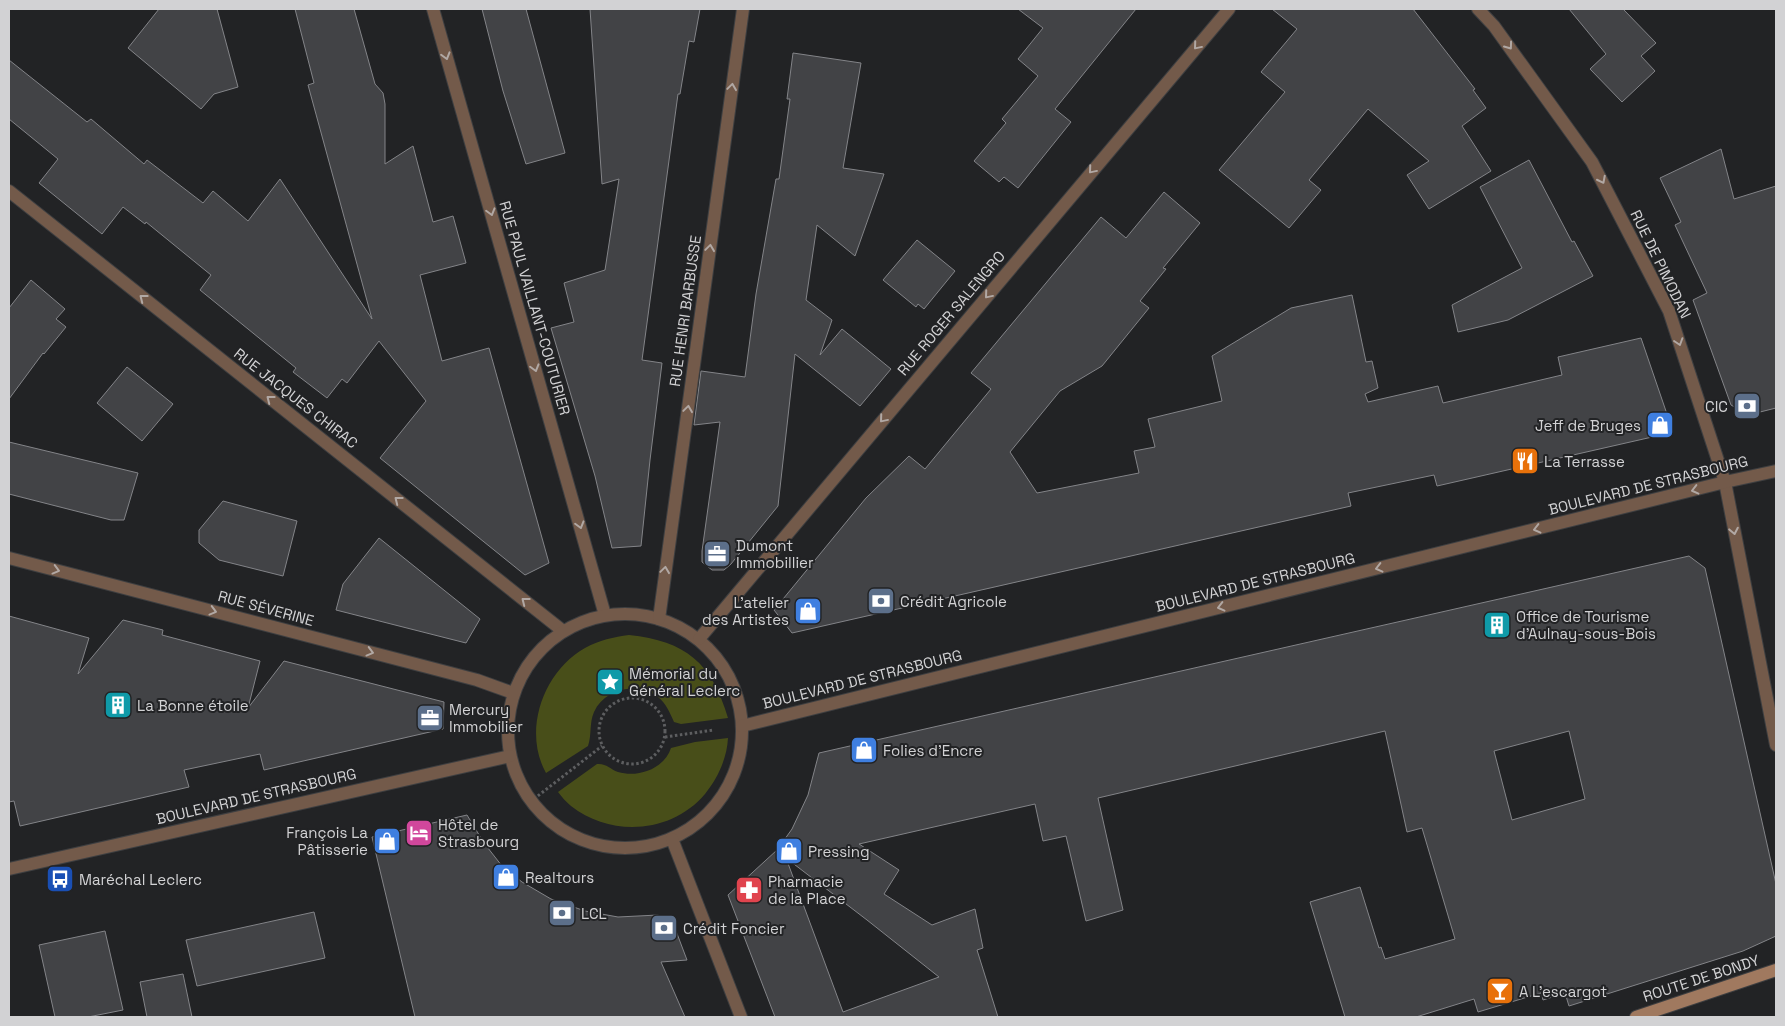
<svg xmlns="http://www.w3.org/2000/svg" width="1785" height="1026" font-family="'Space Grotesk',sans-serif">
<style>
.green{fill:#484e19}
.building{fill:#424346;stroke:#838488;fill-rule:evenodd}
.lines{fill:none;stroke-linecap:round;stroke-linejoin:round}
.street-casing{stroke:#3e3f41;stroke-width:14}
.secondary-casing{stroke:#3e3f41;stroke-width:14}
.path{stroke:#5d5e60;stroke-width:3;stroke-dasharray:2.5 2.5;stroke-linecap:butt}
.street{stroke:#735a4a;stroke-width:12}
.secondary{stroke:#a0795f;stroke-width:12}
.oneway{stroke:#b1a8a4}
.labels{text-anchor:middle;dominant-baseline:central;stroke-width:4;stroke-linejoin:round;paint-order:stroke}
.street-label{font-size:15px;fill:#d2d2d4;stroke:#222325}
.poi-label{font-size:15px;fill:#d2d2d4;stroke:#222325;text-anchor:start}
</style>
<rect width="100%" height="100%" fill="#222325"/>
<g class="green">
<path d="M629 635C686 641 712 663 728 718L681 724 674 722C670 713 666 703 658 697 637 682 605 688 594 712 589 723 592 735 588 746L546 773C522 730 544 671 585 648 599 640 614 637 629 635Z"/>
<path d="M728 738C727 758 718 778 705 794 672 833 612 838 571 806 566 802 562 797 558 792L597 764C606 763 610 769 618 772 638 778 664 769 671 748L695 742Z"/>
</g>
<g class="building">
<path d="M159 9H217L238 87 214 94 201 109 128 48Z"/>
<path d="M295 9H354L375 84 383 93 385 104V164L413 146 433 222 453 216 466 263 420 275 442 361 489 348 549 563 525 575 380 458 426 401 379 341 347 383 342 379 327 398 293 372 296 368 200 290 211 275 146 222 145 224 123 207 102 234 39 183 58 159 9 119V60L87 122 91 119 144 164 147 160 203 203 213 191 248 221 280 179 372 319 308 85 314 83Z"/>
<path d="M482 9H526L565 153 526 164 503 91Z"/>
<path d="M590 9H700L694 42 689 41 680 94H678L642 360 662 363 650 460 641 546 612 548 595 476 551 328 574 322 564 283 605 270 619 179 602 184Z"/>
<path d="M1018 9H1136L1055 109 1071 122 1018 188 1004 177 999 182 974 161 1006 123 1002 119 1038 76 1018 59 1043 28Z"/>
<path d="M1272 9H1413L1475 89 1473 90 1486 108 1462 126 1491 171 1429 209 1407 175 1429 161 1368 109 1309 180 1321 190 1289 228 1219 170 1285 92 1261 72 1297 29Z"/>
<path d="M1569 9H1623L1656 43 1641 56 1655 71 1622 102 1590 69 1606 54Z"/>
<path d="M793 53 861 63 843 168 884 174 855 256 817 225 806 300 832 320 820 355 842 329 891 369 860 406 795 354 778 506 731 564 724 570H712L702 562V551L720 422 694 425 701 371 745 377 756 294 776 179H779L790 99H787Z"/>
<path d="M1721 149 1734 199 1776 186V408L1748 415 1731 405 1693 300 1707 293 1675 225 1681 222 1660 178Z"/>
<path d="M1529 160 1572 242 1574 241 1593 276 1508 320 1458 332 1452 305 1522 268 1480 187Z"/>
<path d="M1164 192 1200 223 1163 268 1166 269 1140 301 1149 308 1102 366 1060 391 1010 452 1037 493 1139 473 1134 451 1155 447 1148 419 1222 401 1212 356 1291 308 1352 295 1366 362 1372 361 1378 388 1365 394 1368 402 1438 386 1443 403 1562 375 1558 357 1641 338 1669 420 1661 435 1437 486 1434 475 1348 493 1351 506 792 633 774 610 866 498 909 456 925 469 991 389 971 373 1101 217 1126 238Z"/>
<path d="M917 240 955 271 924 309 918 304 916 307 883 280Z"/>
<path d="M31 280 65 309 56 319 66 327 44 354 43 353 9 399V308Z"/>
<path d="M127 367 173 404 142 441 97 403Z"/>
<path d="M9 442 138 473 124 520H111L9 494Z"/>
<path d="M223 501 297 521 283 576 219 560 199 543V530Z"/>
<path d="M379 538 480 619 466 643 336 610 343 584Z"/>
<path d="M1689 556 1705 568 1776 884V936L1743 951 1569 1006 1565 993 1543 1000 1541 993 1478 1012 1474 999 1416 1017H1345L1310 902 1360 887 1379 948 1381 947 1385 959 1455 939 1422 828 1407 832 1385 731 1098 798 1123 910 1086 921 1066 836 1043 841 1035 804 859 844 899 870 884 894 932 925 975 909 983 948 977 950 998 1017H775L728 895 777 850 792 829 808 795 819 753ZM1569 731 1585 799 1512 820 1494 751ZM786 858 867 920 939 977 843 1012Z"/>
<path d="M9 616 89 638 78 674 123 620 163 630 162 635 260 661 248 708 284 661 444 702 443 729 264 770 260 754 184 770 189 787 20 826 14 801 9 802Z"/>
<path d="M467 815 484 843 502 866 522 882 551 899 585 911 618 917 658 915 673 923 687 960 661 962 685 1017H415L372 837Z"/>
<path d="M314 912 325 958 197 986 186 940Z"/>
<path d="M105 931 123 1010 88 1017H55L39 945Z"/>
<path d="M183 974 192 1017H147L140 982Z"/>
</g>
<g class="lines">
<g class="street-casing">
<g id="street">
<path d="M433 9 605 615"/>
<path d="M1478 9 1494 26 1592 162 1669 311 1725 482 1776 745"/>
<path d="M9 191 563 631"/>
<path d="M9 558 477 680 513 693"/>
<circle cx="625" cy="731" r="117"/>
<path d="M659 619 743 9"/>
<path d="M699 639 1229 9"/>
<path d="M742 726 1725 482 1776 471"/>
<path d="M672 839 741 1017"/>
<path d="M9 869 510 756"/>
</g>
</g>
<g class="secondary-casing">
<path id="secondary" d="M1636 1017 1776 970"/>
</g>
<g class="path">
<circle cx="632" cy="731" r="33"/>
<path d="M665 737 714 730"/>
<path d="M530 802 602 746"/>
</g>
<use href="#street" class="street"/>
<use href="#secondary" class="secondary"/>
</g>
<defs><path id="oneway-chevron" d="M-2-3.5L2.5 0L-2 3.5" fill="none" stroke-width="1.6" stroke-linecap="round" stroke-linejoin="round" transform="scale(1.25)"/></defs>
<g class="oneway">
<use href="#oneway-chevron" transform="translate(1197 46) rotate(130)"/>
<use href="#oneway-chevron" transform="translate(1509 46) rotate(54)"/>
<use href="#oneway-chevron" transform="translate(446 56) rotate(74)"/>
<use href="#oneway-chevron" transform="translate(732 87) rotate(-82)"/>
<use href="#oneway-chevron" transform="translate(1092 170) rotate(130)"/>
<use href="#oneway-chevron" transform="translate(1602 180) rotate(63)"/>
<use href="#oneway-chevron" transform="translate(491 212) rotate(74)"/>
<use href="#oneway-chevron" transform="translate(710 248) rotate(-82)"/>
<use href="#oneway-chevron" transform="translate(988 295) rotate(130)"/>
<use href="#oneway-chevron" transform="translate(143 298) rotate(-142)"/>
<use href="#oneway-chevron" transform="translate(1679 342) rotate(72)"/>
<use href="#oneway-chevron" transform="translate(535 368) rotate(74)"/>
<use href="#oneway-chevron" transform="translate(270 399) rotate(-142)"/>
<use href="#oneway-chevron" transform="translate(688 409) rotate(-82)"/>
<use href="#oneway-chevron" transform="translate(883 419) rotate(130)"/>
<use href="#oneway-chevron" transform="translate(1695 490) rotate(166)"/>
<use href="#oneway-chevron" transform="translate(398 500) rotate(-142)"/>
<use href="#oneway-chevron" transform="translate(580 525) rotate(74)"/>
<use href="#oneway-chevron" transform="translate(1537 529) rotate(166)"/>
<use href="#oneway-chevron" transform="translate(1734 531) rotate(79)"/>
<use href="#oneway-chevron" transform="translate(1379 568) rotate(166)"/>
<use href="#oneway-chevron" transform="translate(56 570) rotate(15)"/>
<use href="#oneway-chevron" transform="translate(665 570) rotate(-82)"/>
<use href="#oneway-chevron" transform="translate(525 601) rotate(-142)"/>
<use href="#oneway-chevron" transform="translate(1221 607) rotate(166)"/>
<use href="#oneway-chevron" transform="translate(213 611) rotate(15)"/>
<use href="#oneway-chevron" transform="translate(370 652) rotate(15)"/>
</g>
<defs>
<g id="bank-square" transform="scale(1.4375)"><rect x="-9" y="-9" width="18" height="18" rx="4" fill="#5c6f8a" stroke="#222325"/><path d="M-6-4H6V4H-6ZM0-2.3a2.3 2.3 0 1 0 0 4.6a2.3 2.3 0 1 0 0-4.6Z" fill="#fff"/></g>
<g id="shop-square" transform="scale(1.4375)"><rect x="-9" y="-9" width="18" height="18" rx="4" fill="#3f7fe0" stroke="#222325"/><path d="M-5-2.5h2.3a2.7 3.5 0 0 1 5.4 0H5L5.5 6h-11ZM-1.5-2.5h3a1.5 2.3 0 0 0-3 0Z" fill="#fff"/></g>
<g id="restaurant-square" transform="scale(1.4375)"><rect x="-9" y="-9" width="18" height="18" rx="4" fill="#e8710a" stroke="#222325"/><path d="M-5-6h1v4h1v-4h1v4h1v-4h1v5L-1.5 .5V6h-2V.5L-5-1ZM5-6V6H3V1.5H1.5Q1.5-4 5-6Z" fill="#fff"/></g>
<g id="office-square" transform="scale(1.4375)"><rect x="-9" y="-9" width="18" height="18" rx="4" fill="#5c6f8a" stroke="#222325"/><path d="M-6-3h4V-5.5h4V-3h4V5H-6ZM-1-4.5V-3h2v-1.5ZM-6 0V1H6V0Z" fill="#fff"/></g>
<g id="building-square" transform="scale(1.4375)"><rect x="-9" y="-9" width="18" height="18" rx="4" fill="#0f9aa8" stroke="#222325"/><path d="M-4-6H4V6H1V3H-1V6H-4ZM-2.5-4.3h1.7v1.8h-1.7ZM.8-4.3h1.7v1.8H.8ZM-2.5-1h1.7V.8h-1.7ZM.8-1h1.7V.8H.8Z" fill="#fff"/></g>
<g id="sight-square" transform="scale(1.4375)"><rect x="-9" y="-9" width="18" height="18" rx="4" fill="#0f9aa8" stroke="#222325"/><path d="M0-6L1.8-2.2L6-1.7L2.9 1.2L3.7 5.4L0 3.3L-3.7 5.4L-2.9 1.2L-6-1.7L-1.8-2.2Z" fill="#fff"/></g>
<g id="hotel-square" transform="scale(1.4375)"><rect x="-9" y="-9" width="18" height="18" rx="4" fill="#d1479c" stroke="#222325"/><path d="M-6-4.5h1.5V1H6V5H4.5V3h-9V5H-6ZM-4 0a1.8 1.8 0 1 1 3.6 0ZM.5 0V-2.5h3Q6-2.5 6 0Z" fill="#fff"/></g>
<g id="bus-square" transform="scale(1.4375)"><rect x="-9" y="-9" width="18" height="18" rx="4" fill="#1a4fb4" stroke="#222325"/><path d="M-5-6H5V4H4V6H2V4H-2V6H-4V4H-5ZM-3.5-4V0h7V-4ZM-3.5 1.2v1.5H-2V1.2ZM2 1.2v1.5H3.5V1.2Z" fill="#fff"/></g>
<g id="pharmacy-square" transform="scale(1.4375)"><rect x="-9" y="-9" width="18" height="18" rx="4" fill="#e0444e" stroke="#222325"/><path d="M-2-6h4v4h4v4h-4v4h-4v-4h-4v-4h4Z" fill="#fff"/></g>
<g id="bar-square" transform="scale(1.4375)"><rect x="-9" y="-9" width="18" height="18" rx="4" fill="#e8710a" stroke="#222325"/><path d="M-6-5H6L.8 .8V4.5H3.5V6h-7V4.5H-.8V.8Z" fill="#fff"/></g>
</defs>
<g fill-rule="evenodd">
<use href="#bank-square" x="1747" y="406"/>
<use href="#shop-square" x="1660" y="425"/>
<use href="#restaurant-square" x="1525" y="461"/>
<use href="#office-square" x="717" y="554"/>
<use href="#bank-square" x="881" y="601"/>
<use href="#shop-square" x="808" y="611"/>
<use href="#building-square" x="1497" y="625"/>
<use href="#sight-square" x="610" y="682"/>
<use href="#building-square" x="118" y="705"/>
<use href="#office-square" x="430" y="718"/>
<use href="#shop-square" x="864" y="750"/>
<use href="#hotel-square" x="419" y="833"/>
<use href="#shop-square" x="387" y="841"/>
<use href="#shop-square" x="789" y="851"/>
<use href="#shop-square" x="506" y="877"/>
<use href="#bus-square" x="60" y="879"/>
<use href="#pharmacy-square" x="749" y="890"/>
<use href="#bank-square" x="562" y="913"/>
<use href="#bank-square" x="664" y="928"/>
<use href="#bar-square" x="1500" y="991"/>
</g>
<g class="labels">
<g class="street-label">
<text transform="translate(1661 264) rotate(64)">RUE DE PIMODAN</text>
<text transform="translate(535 308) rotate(74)">RUE PAUL VAILLANT-COUTURIER</text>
<text transform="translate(685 311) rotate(-82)">RUE HENRI BARBUSSE</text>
<text transform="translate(951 313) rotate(-50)">RUE ROGER SALENGRO</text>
<text transform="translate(296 398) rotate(38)">RUE JACQUES CHIRAC</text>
<text transform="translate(1648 485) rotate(-14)">BOULEVARD DE STRASBOURG</text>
<text transform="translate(1255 582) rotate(-14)">BOULEVARD DE STRASBOURG</text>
<text transform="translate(266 608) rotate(15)">RUE SÉVERINE</text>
<text transform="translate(862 679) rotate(-14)">BOULEVARD DE STRASBOURG</text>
<text transform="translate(256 796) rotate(-13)">BOULEVARD DE STRASBOURG</text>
<text transform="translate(1701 978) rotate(-18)">ROUTE DE BONDY</text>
</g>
<g class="poi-label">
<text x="1728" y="406" text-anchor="end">CIC</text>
<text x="1641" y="425" text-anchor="end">Jeff de Bruges</text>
<text x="1544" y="461">La Terrasse</text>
<text x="736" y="545">Dumont<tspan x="736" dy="17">Immobillier</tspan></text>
<text x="900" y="601">Crédit Agricole</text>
<text x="789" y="602" text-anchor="end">L'atelier<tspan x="789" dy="17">des Artistes</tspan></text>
<text x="1516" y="616">Office de Tourisme<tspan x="1516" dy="17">d’Aulnay-sous-Bois</tspan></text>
<text x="629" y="673">Mémorial du<tspan x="629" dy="17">Général Leclerc</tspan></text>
<text x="137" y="705">La Bonne étoile</text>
<text x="449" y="709">Mercury<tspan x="449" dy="17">Immobilier</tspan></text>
<text x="883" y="750">Folies d'Encre</text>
<text x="438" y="824">Hôtel de<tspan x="438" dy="17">Strasbourg</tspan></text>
<text x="368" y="832" text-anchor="end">François La<tspan x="368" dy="17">Pâtisserie</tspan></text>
<text x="808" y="851">Pressing</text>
<text x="525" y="877">Realtours</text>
<text x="79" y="879">Maréchal Leclerc</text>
<text x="768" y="881">Pharmacie<tspan x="768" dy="17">de la Place</tspan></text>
<text x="581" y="913">LCL</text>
<text x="683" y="928">Crédit Foncier</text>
<text x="1519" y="991">A L'escargot</text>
</g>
</g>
<rect width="1785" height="1026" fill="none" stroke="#d2d2d4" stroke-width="20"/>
</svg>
